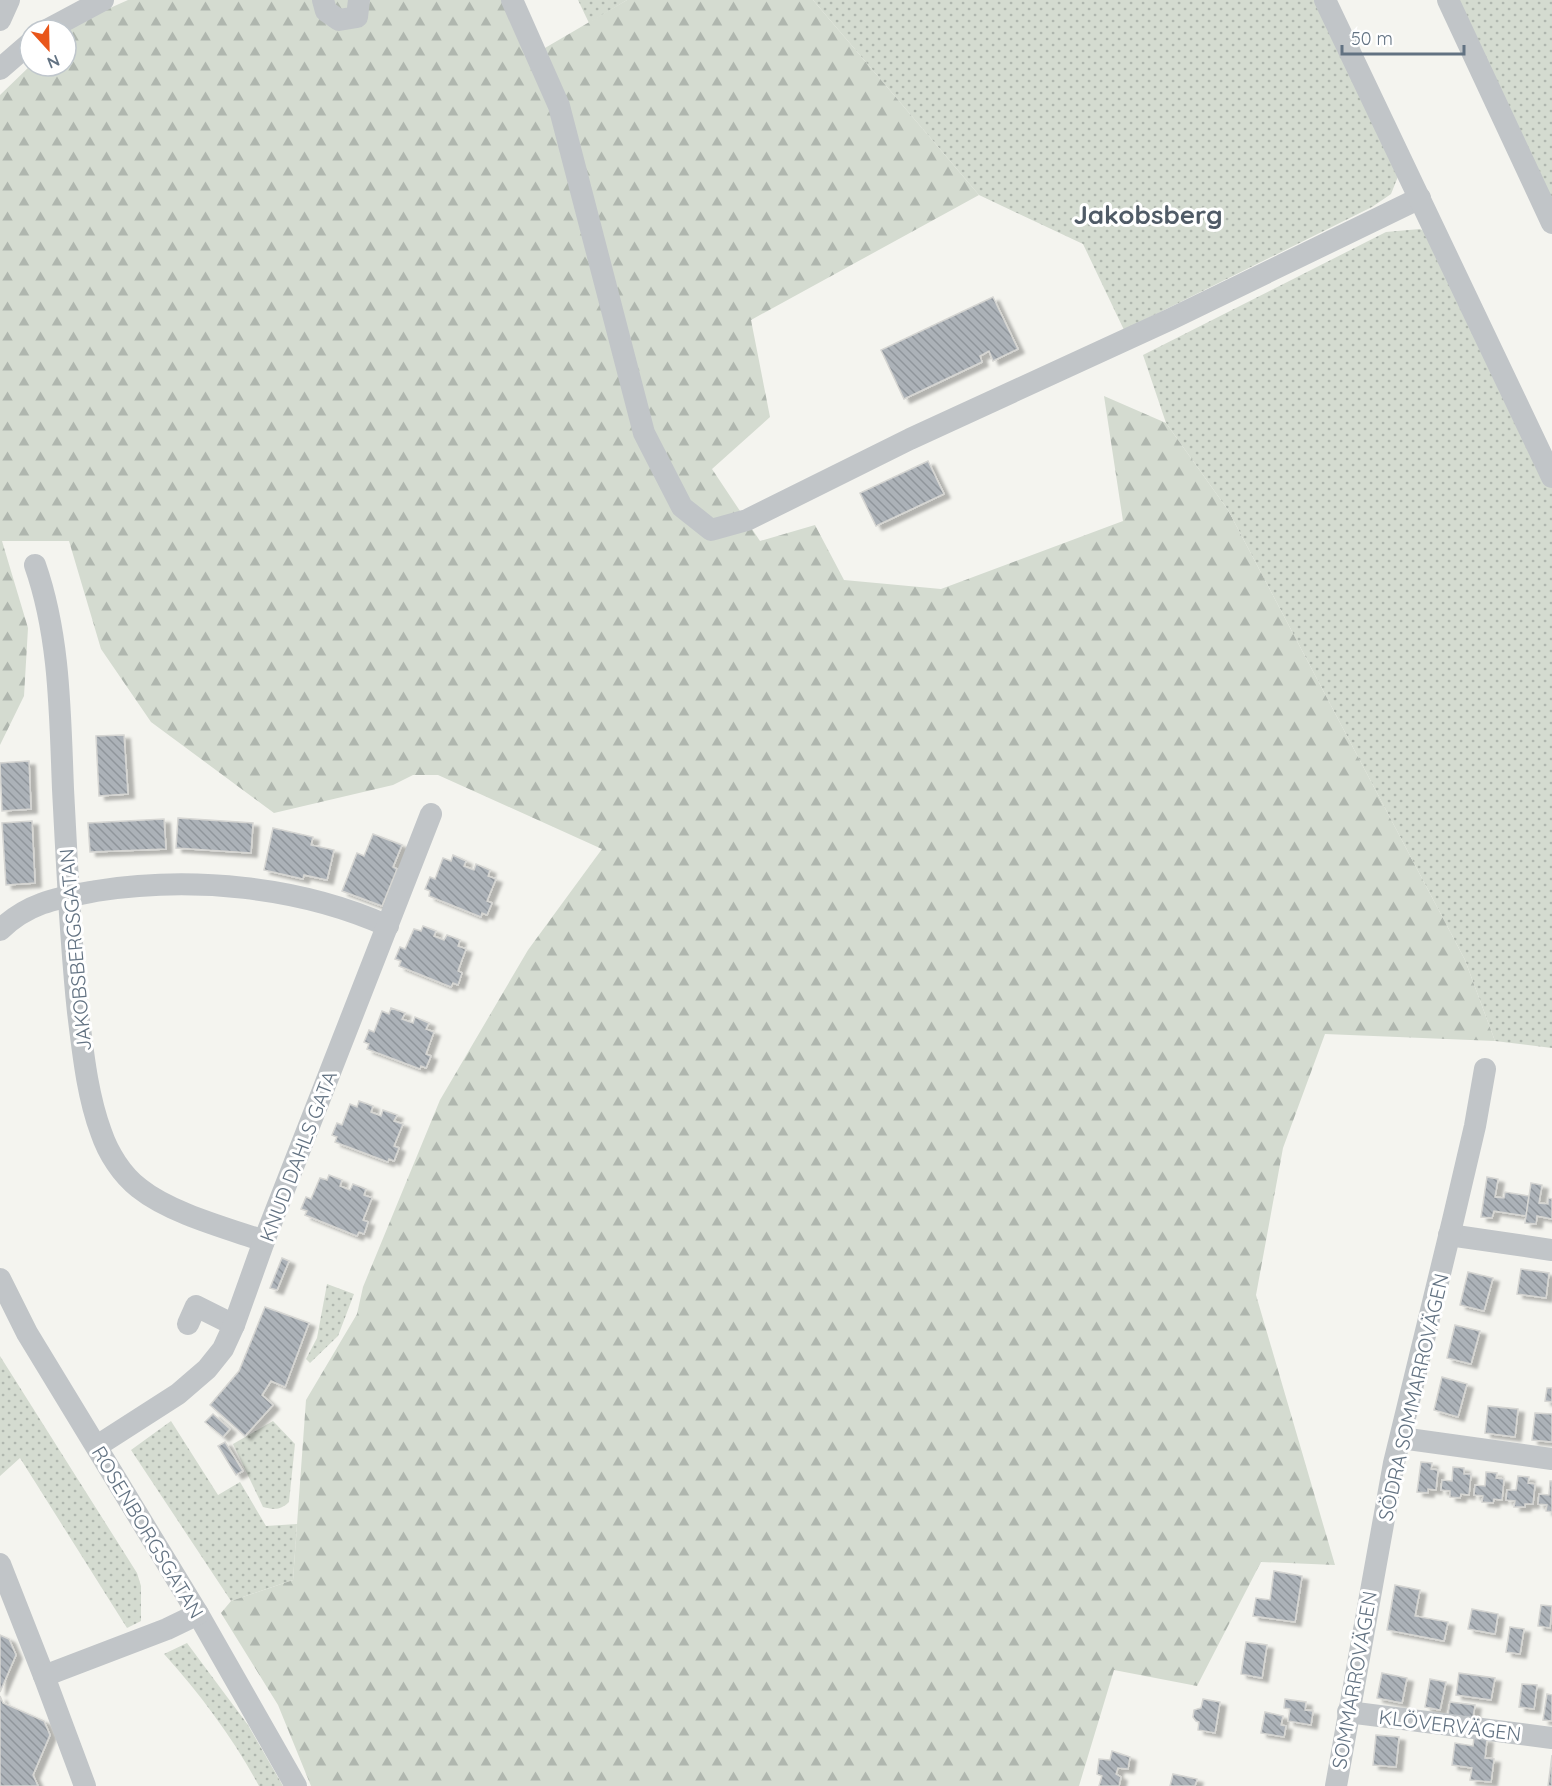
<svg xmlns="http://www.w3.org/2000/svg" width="1552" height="1786" font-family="Quicksand,sans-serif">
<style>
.green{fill:url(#green-dots)}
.forest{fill:url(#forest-firs)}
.building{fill:url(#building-back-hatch);stroke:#d5d5d2;stroke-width:1.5;filter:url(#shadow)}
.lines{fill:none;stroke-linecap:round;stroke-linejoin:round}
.minor{stroke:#c1c5c8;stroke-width:22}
.labels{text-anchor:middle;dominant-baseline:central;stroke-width:6;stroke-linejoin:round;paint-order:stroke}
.street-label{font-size:20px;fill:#627282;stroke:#fff}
.district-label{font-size:26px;font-weight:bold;fill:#505b67;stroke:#fff}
</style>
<defs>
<pattern id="green-dots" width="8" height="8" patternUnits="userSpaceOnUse" patternTransform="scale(1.5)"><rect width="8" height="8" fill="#d4dbd0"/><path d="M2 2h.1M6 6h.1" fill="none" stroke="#afb6ae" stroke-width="1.8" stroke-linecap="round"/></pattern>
<pattern id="forest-firs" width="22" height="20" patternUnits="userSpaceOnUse" patternTransform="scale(1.5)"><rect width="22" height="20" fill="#d4dbd0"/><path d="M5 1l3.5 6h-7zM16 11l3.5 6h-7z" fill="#afb6ae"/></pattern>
<pattern id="building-back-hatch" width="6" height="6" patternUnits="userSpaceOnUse" patternTransform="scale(1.5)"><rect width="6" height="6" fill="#acb2b8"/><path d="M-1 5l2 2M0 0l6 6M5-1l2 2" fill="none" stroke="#8f959b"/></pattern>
<filter id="shadow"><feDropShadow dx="6" dy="4" stdDeviation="1.5" flood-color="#0004"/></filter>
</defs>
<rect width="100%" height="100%" fill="#f4f4ef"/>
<g class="green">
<path d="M578 0H627L589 23Z"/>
<path d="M813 0H1325L1403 164 1391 194 1372 207 1124 330 1083 244 979 195Z"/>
<path d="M1448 0H1552V223Z"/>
<path d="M1420 229 1438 238 1552 477V1048L1495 1041 1465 960 1228 510 1166 423 1143 355 1386 232Z"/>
<path d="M327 1284 354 1294 338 1336 310 1363 306 1359 317 1338Z"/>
<path d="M0 1356 137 1573 141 1586V1621L127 1628 20 1458 0 1476Z"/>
<path d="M171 1421 218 1495 240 1482 266 1526 297 1524 293 1580 231 1601 131 1450Z"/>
<path d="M273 1421 295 1444 289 1502C281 1510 274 1510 263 1507L233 1444Z"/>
<path d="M187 1643 248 1725 283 1786H259C233 1738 201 1695 164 1654Z"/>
</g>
<path class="forest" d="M128 0H506L533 55 627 0H813L979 195 751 320 770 417 712 469 760 541 815 525 844 580 941 589 1123 521 1104 396 1166 423 1228 510 1465 960 1495 1041 1325 1034 1283 1148 1256 1295 1335 1565 1261 1562 1197 1686 1114 1670 1079 1786H311L278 1705 221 1613 231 1601 293 1580 306 1400 357 1314 363 1287 440 1100 528 950 602 849 438 775H413L393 785 274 813 151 722 101 649 69 541H2L28 628 24 696 0 745V95L30 66H66V32L74 24Z"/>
<g class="building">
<path d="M993 297 1018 349 993 361 989 351 980 356 982 362 904 399 881 350Z"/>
<path d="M928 461 944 494 876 526 860 493Z"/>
<path d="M124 735 128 794 99 796 96 736Z"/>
<path d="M29 761 31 809 2 811 0 763Z"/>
<path d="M178 818 253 823 251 853 176 848Z"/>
<path d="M164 819 166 849 90 852 88 823Z"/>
<path d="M32 821 35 883 6 885 2 823Z"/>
<path d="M273 828 313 837 311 845 334 850 327 880 304 875 303 879 264 870Z"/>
<path d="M373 834 402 845 393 867 397 869 382 906 342 891 357 853 364 856Z"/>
<path d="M453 855 466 861 464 866 474 870 476 864 490 870 488 876 496 879 487 901 492 903 487 915 482 913 481 917 429 896 430 891 425 889 430 877 435 879 443 858 451 861Z"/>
<path d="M423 926 436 931 434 936 444 940 447 935 460 940 458 946 466 949 458 971 462 973 458 985 453 983 451 987 399 966 401 961 395 959 400 947 405 949 414 929 421 931Z"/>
<path d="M391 1008 405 1013 402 1019 413 1023 415 1017 429 1023 426 1029 434 1032 426 1054 431 1056 426 1068 421 1066 420 1069 367 1049 369 1044 364 1042 369 1030 374 1032 382 1011 389 1014Z"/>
<path d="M359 1101 373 1106 371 1112 381 1116 383 1110 397 1115 394 1121 403 1124 394 1146 399 1148 394 1161 389 1159 388 1162 335 1142 337 1137 332 1135 337 1123 342 1125 350 1104 357 1107Z"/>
<path d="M329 1175 342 1180 340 1186 350 1190 353 1184 366 1189 364 1195 372 1198 363 1220 368 1222 364 1234 359 1232 357 1236 305 1215 307 1211 301 1209 306 1197 311 1199 320 1178 327 1180Z"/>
<path d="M1487 1177 1498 1179 1495 1197 1504 1198 1505 1192 1529 1196 1526 1216 1494 1211 1492 1218 1481 1217Z"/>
<path d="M1531 1183 1542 1185 1539 1203 1548 1204V1198L1552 1199V1219L1537 1216 1536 1224 1525 1223Z"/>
<path d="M282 1258 289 1261 277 1290 270 1288Z"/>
<path d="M1521 1269 1549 1273 1546 1298 1517 1294Z"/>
<path d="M1468 1272 1493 1278 1484 1311 1460 1305Z"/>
<path d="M265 1307 309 1323 285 1387 271 1381 262 1395 273 1405 245 1436 210 1405 239 1371Z"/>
<path d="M1455 1325 1480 1331 1471 1364 1447 1358Z"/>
<path d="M1442 1377 1467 1384 1458 1417 1434 1410Z"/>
<path d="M1547 1388H1552V1402L1545 1401Z"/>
<path d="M1488 1406 1518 1409 1515 1437 1485 1433Z"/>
<path d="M1535 1413 1552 1414V1442L1532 1440Z"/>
<path d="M213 1414 230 1429 223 1437 205 1422Z"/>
<path d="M225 1442 243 1471 236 1475 218 1446Z"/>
<path d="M1421 1462 1432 1463 1431 1469 1438 1470 1436 1490 1428 1489V1493L1417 1492Z"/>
<path d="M1453 1467 1464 1468V1474H1471L1469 1495 1461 1494 1460 1498 1450 1497V1491L1441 1490 1442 1480 1452 1481Z"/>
<path d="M1486 1472 1497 1473 1496 1478 1504 1479 1502 1500 1494 1499 1493 1503 1482 1502 1483 1496 1474 1495 1475 1485 1485 1486Z"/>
<path d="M1518 1476 1529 1477 1528 1483 1535 1484 1533 1504H1525V1507H1514L1515 1501 1506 1500 1507 1490H1516Z"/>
<path d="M1550 1481H1552V1512L1546 1511 1547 1505 1538 1504 1539 1494 1549 1495Z"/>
<path d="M1274 1571 1302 1576 1295 1622 1253 1616 1256 1598 1270 1600Z"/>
<path d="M1395 1585 1420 1590 1415 1616 1448 1622 1444 1641 1387 1630Z"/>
<path d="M1541 1605 1552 1606 1550 1628 1538 1626Z"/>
<path d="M1472 1609 1498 1614 1495 1634 1468 1629Z"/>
<path d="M1510 1627 1524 1629 1520 1654 1506 1652Z"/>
<path d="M0 1635 9 1639 16 1655 0 1692Z"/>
<path d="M1246 1642 1267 1645 1262 1678 1241 1674Z"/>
<path d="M1382 1673 1407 1678 1402 1703 1377 1698Z"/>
<path d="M1459 1673 1495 1678 1491 1700 1456 1695Z"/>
<path d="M1430 1679 1446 1682 1440 1710 1425 1707Z"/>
<path d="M1522 1684 1537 1685 1534 1709 1519 1707Z"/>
<path d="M1547 1694 1552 1695V1721L1543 1720Z"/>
<path d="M0 1696 3 1703 44 1721 50 1735 33 1775 38 1786H0Z"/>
<path d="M1203 1699 1220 1702 1215 1733 1198 1730 1199 1722 1196 1721 1193 1717 1194 1710 1201 1708Z"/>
<path d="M1285 1699 1306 1702 1305 1710 1313 1711 1311 1725 1288 1721 1290 1709 1284 1708Z"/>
<path d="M1450 1702 1475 1705 1473 1718 1448 1715Z"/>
<path d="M1265 1712 1283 1716 1281 1725 1286 1726 1284 1737 1261 1733Z"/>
<path d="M1376 1735 1399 1737 1396 1767 1373 1765Z"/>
<path d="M1474 1738 1487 1739 1485 1758 1494 1759 1491 1782 1470 1780 1472 1768 1452 1765 1455 1743 1473 1746Z"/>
<path d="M1112 1751 1130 1757 1128 1769 1118 1768 1116 1774 1121 1777 1119 1786H1099L1102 1776 1097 1774 1099 1759 1110 1760Z"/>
<path d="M1552 1755V1786H1548Z"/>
<path d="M1173 1774 1197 1779 1195 1786H1170Z"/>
</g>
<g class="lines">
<g class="minor">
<path d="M323 0 326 11 339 20 357 17 359 0"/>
<path d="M512 0 559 106 644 433 682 507 711 530 747 520 910 439 1171 319 1420 198"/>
<path d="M1325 0 1552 477"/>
<path d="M1448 0 1552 223"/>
<path d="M0 20 9 0"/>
<path d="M47 30 103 0"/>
<path d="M0 69 30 43"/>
<path d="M35 565C60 636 60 714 63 789 67 863 70 938 78 1012 83 1052 87 1094 101 1132 108 1153 122 1175 139 1188 170 1213 226 1228 264 1241"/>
<path d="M0 930C29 902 58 898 96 891 191 876 299 886 388 926"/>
<path d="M1449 1235 1552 1250"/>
<path d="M0 1279 27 1333 198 1614 296 1786"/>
<path d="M188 1324 196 1306 234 1325"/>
<path d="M1401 1438 1552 1459"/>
<path d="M97 1446 178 1394 207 1369 223 1349 234 1325 264 1241 431 814"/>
<path d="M0 1564 44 1676"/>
<path d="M1348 1712 1552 1738"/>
<path d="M85 1786 44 1676 167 1629 198 1614"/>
<path d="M1336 1786 1394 1463 1453 1220 1475 1126 1485 1069"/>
</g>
</g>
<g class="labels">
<g class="street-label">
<text transform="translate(75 950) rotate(-95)">JAKOBSBERGSGATAN</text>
<text transform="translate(298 1156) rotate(-69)">KNUD DAHLS GATA</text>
<text transform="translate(1413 1397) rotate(-77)">SÖDRA SOMMARROVÄGEN</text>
<text transform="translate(148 1532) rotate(59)">ROSENBORGSGATAN</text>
<text transform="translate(1354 1680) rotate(-80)">SOMMARROVÄGEN</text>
<text transform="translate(1450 1725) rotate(7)">KLÖVERVÄGEN</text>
</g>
<g class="district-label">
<text x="1148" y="214">Jakobsberg</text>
</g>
</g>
<g transform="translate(48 48) rotate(158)"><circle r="28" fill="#ffffff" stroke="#c0c7cd" stroke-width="1.5"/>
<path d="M0-4.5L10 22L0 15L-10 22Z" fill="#e9561a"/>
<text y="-9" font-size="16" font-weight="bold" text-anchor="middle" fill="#627282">N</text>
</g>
<path d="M1342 45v9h122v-9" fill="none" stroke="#627282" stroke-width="3"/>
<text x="1351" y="45" font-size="18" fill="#627282" stroke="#ffffff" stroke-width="4.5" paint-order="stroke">50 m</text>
</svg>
